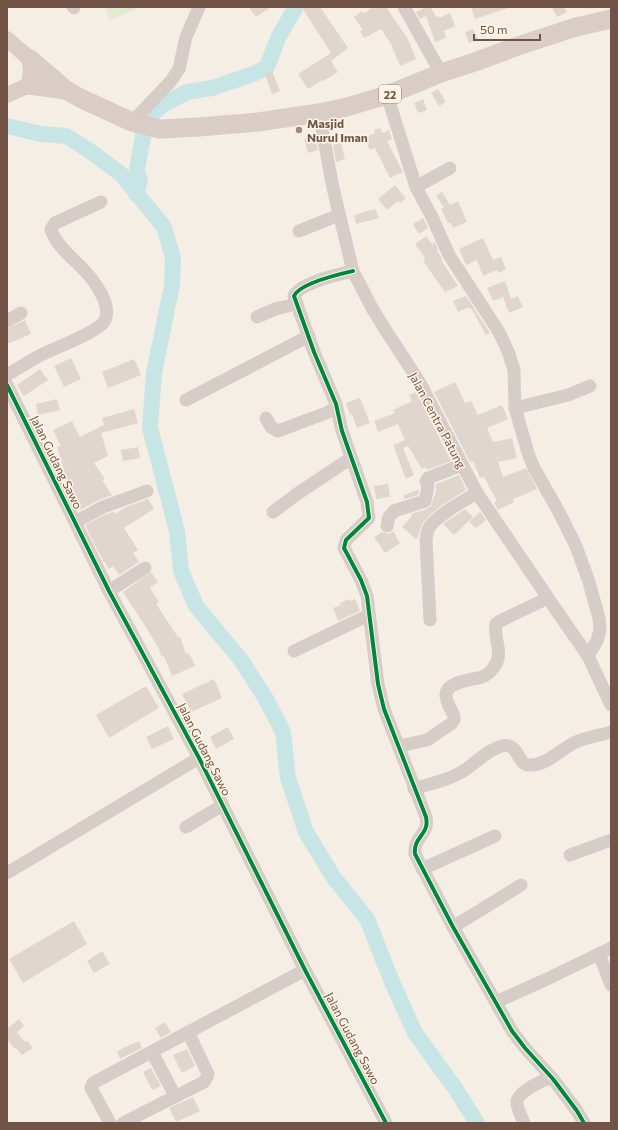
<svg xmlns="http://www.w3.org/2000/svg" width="618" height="1130" font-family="Commissioner,sans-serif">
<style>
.green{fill:#e2ebcf}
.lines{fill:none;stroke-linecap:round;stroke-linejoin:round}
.river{stroke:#c7e5e5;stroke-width:16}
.building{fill:#e1d6cd}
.minor{stroke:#d7cdc8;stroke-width:13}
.major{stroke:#dacec4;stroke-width:16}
.highway{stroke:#dacdc8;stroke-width:19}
.cycleway-casing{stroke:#fff3e5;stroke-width:6}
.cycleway{stroke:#00873e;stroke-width:4}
.poi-dot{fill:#a08a7e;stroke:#fff3e5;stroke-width:1.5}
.labels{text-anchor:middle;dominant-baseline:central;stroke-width:3;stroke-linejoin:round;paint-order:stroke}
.shield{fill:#fff3e5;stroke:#9c8476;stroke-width:1}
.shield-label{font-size:11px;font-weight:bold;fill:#725446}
.poi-label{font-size:12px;font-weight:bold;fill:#725446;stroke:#fff3e5;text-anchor:start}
.street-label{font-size:12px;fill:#725446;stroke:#fff3e5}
</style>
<rect width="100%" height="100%" fill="#f5eee5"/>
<path class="green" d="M105 7H141L110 20Z"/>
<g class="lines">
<g class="river">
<path d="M7 126 41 134 66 136 87 149 121 174 164 227 173 258 172 285 154 373 150 428 177 531 181 571 196 606 241 660 266 699 283 732 288 778 306 832 334 878 367 919 392 982 415 1033 455 1088 477 1123"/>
<path d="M136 194 140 180 137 171 139 158 143 136 153 113 161 106 187 92 212 88 256 73 267 67 279 36 296 7"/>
</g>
</g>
<g class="building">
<path d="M249 7H271L256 17Z"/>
<path d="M306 7H320L348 48 331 61 338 72 323 81 322 80 308 89 298 74 331 53 303 9Z"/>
<path d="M373 7H386L408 39 416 59 400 66 391 44 381 29 364 38 360 31 363 30 354 17 362 11 364 13Z"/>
<path d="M426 7H431L436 17 439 16V18L450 13 455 26 444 31 446 38 435 42 426 16 420 19 416 12Z"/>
<path d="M471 7H508V8L475 19Z"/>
<path d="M552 7H564L567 12 557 17Z"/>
<path d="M473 29 478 40 469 43 465 32Z"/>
<path d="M272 71 280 91 272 94 265 74Z"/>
<path d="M438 89 446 102 439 106 431 93Z"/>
<path d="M423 99 427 110 418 113 414 103Z"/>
<path d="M380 128 383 133 389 130 392 139 387 141 403 172 390 178 375 148 370 150 364 138 375 133 374 130Z"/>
<path d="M315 136 318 150 308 153 304 139Z"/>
<path d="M341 143 345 159 336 162 333 145Z"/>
<path d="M395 185 406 198 400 203 398 201 387 210 378 199Z"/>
<path d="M442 192 450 205 458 201 467 222 453 228 450 222 448 223 441 209 444 208 436 195Z"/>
<path d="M375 209 379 218 356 224 354 215Z"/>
<path d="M423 218 428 228 419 234 413 224Z"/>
<path d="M426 236 432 244 435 242 438 249 437 250 442 259 441 260 458 286 445 292 428 268 423 260 425 258 415 244Z"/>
<path d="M483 238 493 260 501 257 506 269 498 273 497 270 483 276 477 260 466 265 459 249Z"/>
<path d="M505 281 511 299 518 296 523 307 509 313 503 297 493 301 487 288Z"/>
<path d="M466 296 490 333 486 335 471 308 469 309 468 307 458 312 453 301Z"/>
<path d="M25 320 31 334 7 344V329Z"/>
<path d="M71 358 81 379 64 387 54 366Z"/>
<path d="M134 359 141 375 108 388 102 372Z"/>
<path d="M40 369 48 380 24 396 17 385Z"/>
<path d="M455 382 465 403 471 401 478 415 502 405 508 419 487 428 493 442 512 438 517 458 498 462 503 477 526 468 537 489 513 499 514 502 498 510 494 503 497 501 484 477 480 478 473 461 470 462 434 392Z"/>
<path d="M416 392 451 461 427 470 426 467 422 469 408 446 403 448 414 475 406 479 393 445 405 440 398 424 378 432 374 421 395 413 393 410 412 401 409 395Z"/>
<path d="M360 398 370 423 357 428 352 414 350 415 346 403Z"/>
<path d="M57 399 60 410 38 415 36 404Z"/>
<path d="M134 409 138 423 101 433 108 456 94 463 105 479 102 480 112 495 99 500 80 510 75 502 77 500 67 483H68L57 447 61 446 53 430 72 421 80 437 104 425 102 418Z"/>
<path d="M138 447 140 458 123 461 121 450Z"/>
<path d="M459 475 466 490 442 505 430 515 422 524 418 537 416 539 402 527 412 516 411 514 427 509 431 506 436 491V484Z"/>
<path d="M388 484 390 497 376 499 374 486Z"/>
<path d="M419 489 418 495 405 499 403 496Z"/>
<path d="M148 499 154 509 124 528 138 550 133 553 139 562 119 575 113 566 109 569 100 555 85 525 106 514 114 512 115 514 126 507Z"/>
<path d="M465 509 473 517 454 535 443 524Z"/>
<path d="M480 512 486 520 476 528 469 522Z"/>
<path d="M393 531 400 543 385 553 374 537 382 532 389 534Z"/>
<path d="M151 572 158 582 150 588 159 602 156 604 178 637H180L186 654 189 653 195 666 172 676 164 656 162 657 158 647 147 629 123 592Z"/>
<path d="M349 599 350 601 355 599 360 611 338 621 333 608 341 605 340 603Z"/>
<path d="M214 679 222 698 191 712 182 694Z"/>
<path d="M146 686 159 708 109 738 96 715Z"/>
<path d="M168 726 174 739 152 749 146 737Z"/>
<path d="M228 727 234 739 216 749 210 737Z"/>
<path d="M74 921 87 944 23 983 9 959Z"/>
<path d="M102 951 110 964 94 973 87 961Z"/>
<path d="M19 1019 24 1026 17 1032 25 1042 27 1041 33 1048 22 1055 16 1048 15 1049 7 1039V1029Z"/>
<path d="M165 1022 171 1032 161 1038 155 1028Z"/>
<path d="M139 1041 142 1048 120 1059 117 1051Z"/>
<path d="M187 1049 195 1066 182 1073 173 1055Z"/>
<path d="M151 1068 161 1086 152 1090 143 1072Z"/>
<path d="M193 1097 200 1111 176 1122 169 1108Z"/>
</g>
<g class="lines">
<g class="minor">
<path d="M73 7 74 8"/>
<path d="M404 7 441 73"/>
<path d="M387 95 416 187 432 217 449 255 499 332 508 351 514 370 515 408 529 456 534 468 559 512 576 546 589 582 599 618 600 630 597 641 588 656"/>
<path d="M319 113 333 188 353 271 372 308 385 329 420 383 477 493 548 598 588 656 611 705"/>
<path d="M132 122 171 81 179 69 186 37 199 7"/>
<path d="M416 187 450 168"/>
<path d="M299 231 339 215"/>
<path d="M353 271C340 274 300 283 294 296L314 352 336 404 342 431 367 502 369 518 346 540 344 548 361 580 367 596 378 684 384 709 426 817C430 835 413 836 415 854L453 927 512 1031 525 1048 553 1079 577 1111 584 1123"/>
<path d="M257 317 275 309 297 304"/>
<path d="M7 321 21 313"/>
<path d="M7 375C17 369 28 362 39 356 52 349 100 332 105 320 112 305 95 282 85 271 74 259 55 245 51 229L55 223 101 202"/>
<path d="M7 385 109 591 199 758 305 970 386 1123"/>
<path d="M186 400 309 336"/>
<path d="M515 408 568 395 590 386"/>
<path d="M266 418 271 427 278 431 326 413 336 408"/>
<path d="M273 512 297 494 351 458"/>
<path d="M75 522 103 507 147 491"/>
<path d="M387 526 389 517 394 511 425 501 428 486 426 481 428 478 462 465"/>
<path d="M109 591 145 568"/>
<path d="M430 620 426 540C427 535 427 529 431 525 441 513 463 501 477 493"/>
<path d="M294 651 369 615"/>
<path d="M399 746 427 740 452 723 454 720V716C452 711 446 702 446 696 445 681 473 680 482 677 488 675 493 669 496 664 503 651 493 637 496 624L500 621 548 598"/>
<path d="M414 789C429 784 445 781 458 774 473 767 485 750 502 746 519 742 517 765 529 765 548 766 562 747 578 741 589 737 600 735 611 732"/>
<path d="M186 827 223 805"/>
<path d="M570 855 611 840"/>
<path d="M422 869 495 836"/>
<path d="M7 873 199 758"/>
<path d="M453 927 521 885"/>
<path d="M599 954 611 985"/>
<path d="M496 1002 547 979 611 948"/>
<path d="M152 1052 175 1096"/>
<path d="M110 1123 91 1088 93 1083 305 970"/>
<path d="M123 1123 204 1082 207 1077 208 1074 188 1032"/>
<path d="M524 1123C522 1117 516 1107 517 1101 520 1090 542 1081 551 1077"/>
</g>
<path class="major" d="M7 39 30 59 31 71 29 85 7 95"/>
<g class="highway">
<path d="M30 59 66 90 80 98 132 122 160 129 199 127 258 122 319 113 347 107 387 95 441 73 475 62 518 46 576 27 611 19"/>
<path d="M29 85 66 90"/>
</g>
<g class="cycleway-casing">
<g id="cycleway">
<path d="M353 271C340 274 300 283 294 296L314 352 336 404 342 431 367 502 369 518 346 540 344 548 361 580 367 596 378 684 384 709 426 817C430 835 413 836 415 854L453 927 512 1031 525 1048 553 1079 577 1111 584 1123"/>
<path d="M7 385 109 591 199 758 305 970 386 1123"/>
</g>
</g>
<use href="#cycleway" class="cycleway"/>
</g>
<circle class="poi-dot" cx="299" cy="130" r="4"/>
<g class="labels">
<rect class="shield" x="379" y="85" width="22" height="18" rx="3"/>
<g class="shield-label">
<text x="390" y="94">22</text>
</g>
<g class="poi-label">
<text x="307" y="123">Masjid<tspan x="307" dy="14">Nurul Iman</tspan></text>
</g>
<g class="street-label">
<text transform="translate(438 420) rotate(62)">Jalan Centra Patung</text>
<text transform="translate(57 462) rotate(64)">Jalan Gudang Sawo</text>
<text transform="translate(205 749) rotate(63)">Jalan Gudang Sawo</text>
<text transform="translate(353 1038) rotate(62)">Jalan Gudang Sawo</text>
</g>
</g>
<rect width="618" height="1130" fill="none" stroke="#725446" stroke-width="16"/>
<path d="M474 34v6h66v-6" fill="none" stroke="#725446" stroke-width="2"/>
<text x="480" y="34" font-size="12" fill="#725446" stroke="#fff3e5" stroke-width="3" paint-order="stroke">50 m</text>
</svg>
